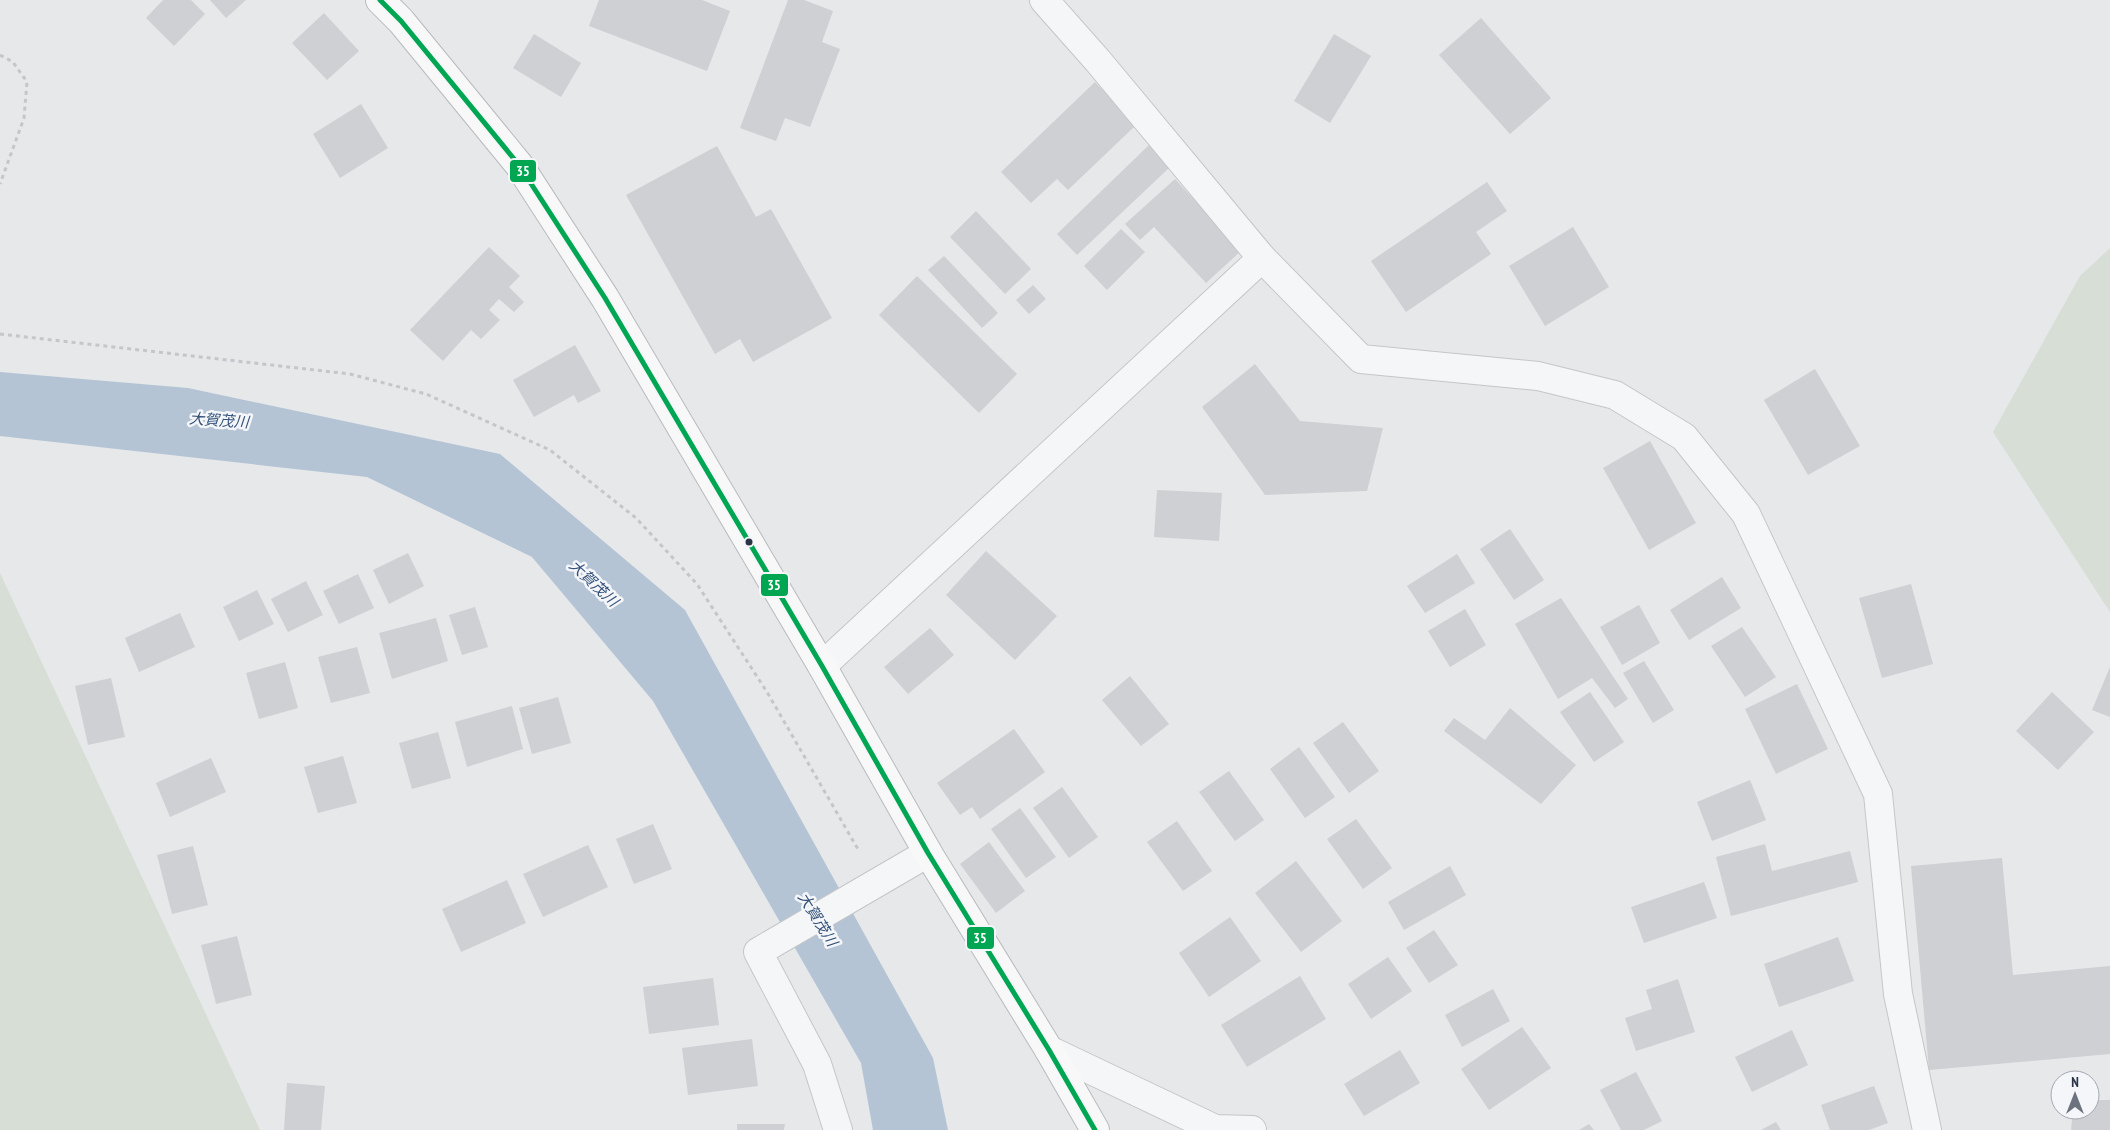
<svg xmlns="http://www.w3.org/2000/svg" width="2110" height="1130" font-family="'PT Sans Narrow','Noto Sans JP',sans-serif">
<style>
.green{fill:#d6ded6}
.water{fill:#b4c4d5}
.building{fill:#ced0d3}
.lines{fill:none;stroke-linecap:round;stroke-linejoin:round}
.minor-casing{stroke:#c4c6c8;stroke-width:30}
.trunk-casing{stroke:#b8bbbf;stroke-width:30}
.path{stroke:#c5c6ca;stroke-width:3;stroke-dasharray:4 4;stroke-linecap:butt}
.minor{stroke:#f5f6f7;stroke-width:28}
.trunk{stroke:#f8f8f8;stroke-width:28}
.bus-1-casing{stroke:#f4f6f9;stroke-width:9}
.bus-1{stroke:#00a651;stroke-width:5}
.bus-dot{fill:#2b3445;stroke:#f4f6f9;stroke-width:2}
.labels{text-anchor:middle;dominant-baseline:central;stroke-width:5;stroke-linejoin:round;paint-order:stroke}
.water-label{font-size:15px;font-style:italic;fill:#34527a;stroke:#f4f6f9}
.line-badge{stroke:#f4f6f9;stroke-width:2}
.badge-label{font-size:14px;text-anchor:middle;font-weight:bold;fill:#fff}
</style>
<rect width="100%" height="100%" fill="#e6e8ea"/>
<g class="green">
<path d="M2110 248V612L1993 432 2080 276Z"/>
<path d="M0 573 260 1130H0Z"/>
</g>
<path class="water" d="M0 372 188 388 500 454 685 610 933 1058 948 1130H873L861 1063 653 701 532 557 367 477 0 436Z"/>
<g class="building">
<path d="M163 0H191L205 14 174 46 146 18Z"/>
<path d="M210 0H246L226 18Z"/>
<path d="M599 0H702L730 11 707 71 589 26Z"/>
<path d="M788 0H804L833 11 822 42 840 49 810 127 785 118 776 141 740 128Z"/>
<path d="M324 13 359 51 327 80 292 43Z"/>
<path d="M1481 18 1551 98 1510 134 1439 55Z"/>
<path d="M534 34 581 63 561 97 513 68Z"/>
<path d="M1334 34 1371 56 1330 123 1294 101Z"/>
<path d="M1095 82 1136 125 1068 190 1057 179 1031 203 1001 172Z"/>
<path d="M361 104 388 148 340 178 313 134Z"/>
<path d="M1149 145 1170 167 1077 255 1057 234Z"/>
<path d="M717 146 756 217 771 209 832 318 753 362 740 339 715 354 626 195Z"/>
<path d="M1175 179 1241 251 1206 283 1154 227 1140 240 1125 224Z"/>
<path d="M1487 182 1507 211 1476 232 1491 254 1406 312 1371 261Z"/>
<path d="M976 211 1031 269 1005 294 950 237Z"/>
<path d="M1573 227 1609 287 1545 326 1509 266Z"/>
<path d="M1121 229 1145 252 1107 290 1084 266Z"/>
<path d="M489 247 520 276 509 287 524 302 514 312 499 299 489 310 500 320 481 339 471 330 443 361 410 330Z"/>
<path d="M944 256 998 313 982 328 928 270Z"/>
<path d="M917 276 1017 374 979 413 879 315Z"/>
<path d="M1033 285 1046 299 1029 314 1016 300Z"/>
<path d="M575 345 601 391 578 403 574 395 534 417 513 380Z"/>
<path d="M1255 364 1300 421 1383 428 1367 491 1265 495 1202 407Z"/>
<path d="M1815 369 1860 446 1808 475 1764 400Z"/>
<path d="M1650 441 1696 523 1649 550 1603 468Z"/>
<path d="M1157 490 1222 493 1219 541 1154 537Z"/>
<path d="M1510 529 1544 580 1514 600 1480 549Z"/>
<path d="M986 551 1057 616 1015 660 946 595Z"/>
<path d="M408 553 424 586 389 604 373 570Z"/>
<path d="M1457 554 1475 583 1425 613 1407 586Z"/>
<path d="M358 574 374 608 339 624 323 591Z"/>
<path d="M1722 577 1741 608 1689 640 1670 610Z"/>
<path d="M306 581 323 615 288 632 271 599Z"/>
<path d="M1911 584 1933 664 1882 678 1859 598Z"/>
<path d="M257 590 274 624 239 641 223 607Z"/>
<path d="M1561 598 1628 699 1615 708 1592 678 1558 699 1515 624Z"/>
<path d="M1639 605 1660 643 1622 665 1600 627Z"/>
<path d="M475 607 488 647 462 655 449 615Z"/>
<path d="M1465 609 1486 645 1450 667 1428 631Z"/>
<path d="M180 613 195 647 139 672 125 638Z"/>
<path d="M436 618 448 661 392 679 379 633Z"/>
<path d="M1742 627 1776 677 1745 697 1711 646Z"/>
<path d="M930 628 954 655 908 694 884 667Z"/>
<path d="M357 647 370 693 331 703 318 657Z"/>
<path d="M1644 661 1674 710 1653 723 1623 673Z"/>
<path d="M285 662 298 708 259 719 246 673Z"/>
<path d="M2110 667V717L2092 710Z"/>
<path d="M1130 676 1169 724 1141 746 1102 700Z"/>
<path d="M111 678 125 737 88 745 75 686Z"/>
<path d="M1797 684 1828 749 1776 774 1745 709Z"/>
<path d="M1590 692 1624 742 1594 762 1560 712Z"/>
<path d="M2052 692 2094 732 2058 770 2016 731Z"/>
<path d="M558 697 571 743 532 754 519 708Z"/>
<path d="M512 706 523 749 467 767 455 722Z"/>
<path d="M1510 708 1576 765 1541 804 1444 731 1454 718 1485 740Z"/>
<path d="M1343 722 1379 771 1349 793 1313 743Z"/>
<path d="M1014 729 1045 772 980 819 972 807 960 815 937 783Z"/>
<path d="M438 732 451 778 412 789 399 743Z"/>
<path d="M1299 747 1335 797 1305 818 1270 769Z"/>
<path d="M343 756 357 803 318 813 304 767Z"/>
<path d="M211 758 226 792 170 817 156 783Z"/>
<path d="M1229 771 1264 820 1235 841 1199 792Z"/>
<path d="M1750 780 1766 820 1712 841 1697 802Z"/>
<path d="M1062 787 1098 837 1069 858 1033 808Z"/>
<path d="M1020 808 1056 857 1026 878 991 829Z"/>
<path d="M1356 819 1392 868 1363 889 1327 839Z"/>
<path d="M1177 821 1212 871 1183 891 1147 842Z"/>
<path d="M653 824 672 869 634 884 616 839Z"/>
<path d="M989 842 1025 891 996 913 960 864Z"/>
<path d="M1765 844 1772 871 1850 851 1858 882 1731 916 1716 857Z"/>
<path d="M588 845 608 887 543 917 523 874Z"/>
<path d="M193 846 208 905 172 914 157 855Z"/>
<path d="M2002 858 2013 975 2110 966V1054L1929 1070 1911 866Z"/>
<path d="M1296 861 1342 921 1301 952 1255 893Z"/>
<path d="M1450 866 1466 895 1404 930 1388 902Z"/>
<path d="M507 880 526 923 461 952 442 909Z"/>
<path d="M1704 882 1717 918 1644 943 1631 907Z"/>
<path d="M1230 917 1261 961 1209 997 1179 953Z"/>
<path d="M1434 930 1458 965 1429 983 1406 948Z"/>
<path d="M237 936 252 995 216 1004 201 945Z"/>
<path d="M1838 937 1854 981 1779 1007 1764 964Z"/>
<path d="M1388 957 1412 991 1371 1019 1348 984Z"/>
<path d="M1300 976 1326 1019 1247 1067 1221 1025Z"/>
<path d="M713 978 719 1025 649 1034 643 987Z"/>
<path d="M1678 979 1695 1032 1636 1051 1625 1018 1652 1009 1646 990Z"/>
<path d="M1493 989 1510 1021 1462 1047 1445 1015Z"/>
<path d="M1522 1027 1551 1068 1489 1110 1461 1069Z"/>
<path d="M1792 1030 1808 1065 1752 1092 1735 1057Z"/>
<path d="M752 1039 758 1086 688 1095 682 1048Z"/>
<path d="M1400 1050 1420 1083 1364 1116 1344 1084Z"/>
<path d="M1636 1072 1662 1121 1644 1130H1621L1600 1090Z"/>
<path d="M287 1083 325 1086 321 1130H284Z"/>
<path d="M1874 1086 1888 1123 1869 1130H1830L1821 1105Z"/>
<path d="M2090 1100H2110V1130H2071L2073 1110H2090Z"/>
<path d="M1776 1122 1781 1130H1761Z"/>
<path d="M737 1124H785L784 1130H737Z"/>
<path d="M1589 1124 1594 1130H1579Z"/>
</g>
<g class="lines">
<g class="minor-casing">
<g id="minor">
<path d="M1044 0 1098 61 1262 258 1361 359 1538 376 1615 395 1684 437 1746 514 1878 794 1898 994 1927 1130"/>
<path d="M822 666 1262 258"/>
<path d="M1049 1050 1215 1129 1252 1130"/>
<path d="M838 1130 817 1064 758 952 928 853"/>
</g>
</g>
<g class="trunk-casing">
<path id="trunk" d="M380 0 401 21 519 165 605 298 822 666 928 853 1049 1050 1095 1130"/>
</g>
<g class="path">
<path d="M0 55 13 62 27 82 24 118 0 184"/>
<path d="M0 334 350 374 426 394 550 450 636 518 697 584 767 692 859 851"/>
</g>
<use href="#minor" class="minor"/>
<use href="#trunk" class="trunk"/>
<g class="bus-1-casing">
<path id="bus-1" d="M380 0 401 21 519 165 605 298 822 666 928 853 1049 1050 1095 1130"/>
</g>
<use href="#bus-1" class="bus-1"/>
</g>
<circle class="bus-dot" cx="749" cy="542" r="4.5"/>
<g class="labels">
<g class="water-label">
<text transform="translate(219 420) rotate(4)">大賀茂川</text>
<text transform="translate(594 583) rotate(43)">大賀茂川</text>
<text transform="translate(818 919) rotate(58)">大賀茂川</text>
</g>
</g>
<g class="line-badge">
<rect x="509" y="159" width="28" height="24" rx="5" fill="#00a651"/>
<rect x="760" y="573" width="29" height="24" rx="5" fill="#00a651"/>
<rect x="966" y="926" width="29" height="24" rx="5" fill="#00a651"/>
</g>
<g class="badge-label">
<text x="523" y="176">35</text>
<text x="774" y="590">35</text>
<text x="980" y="943">35</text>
</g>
<g transform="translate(2075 1095)"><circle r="24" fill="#f4f6f9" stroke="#a4a8b1"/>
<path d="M0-4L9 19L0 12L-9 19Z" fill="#6c737f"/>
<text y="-8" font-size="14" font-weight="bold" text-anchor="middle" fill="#2b3445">N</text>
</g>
</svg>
